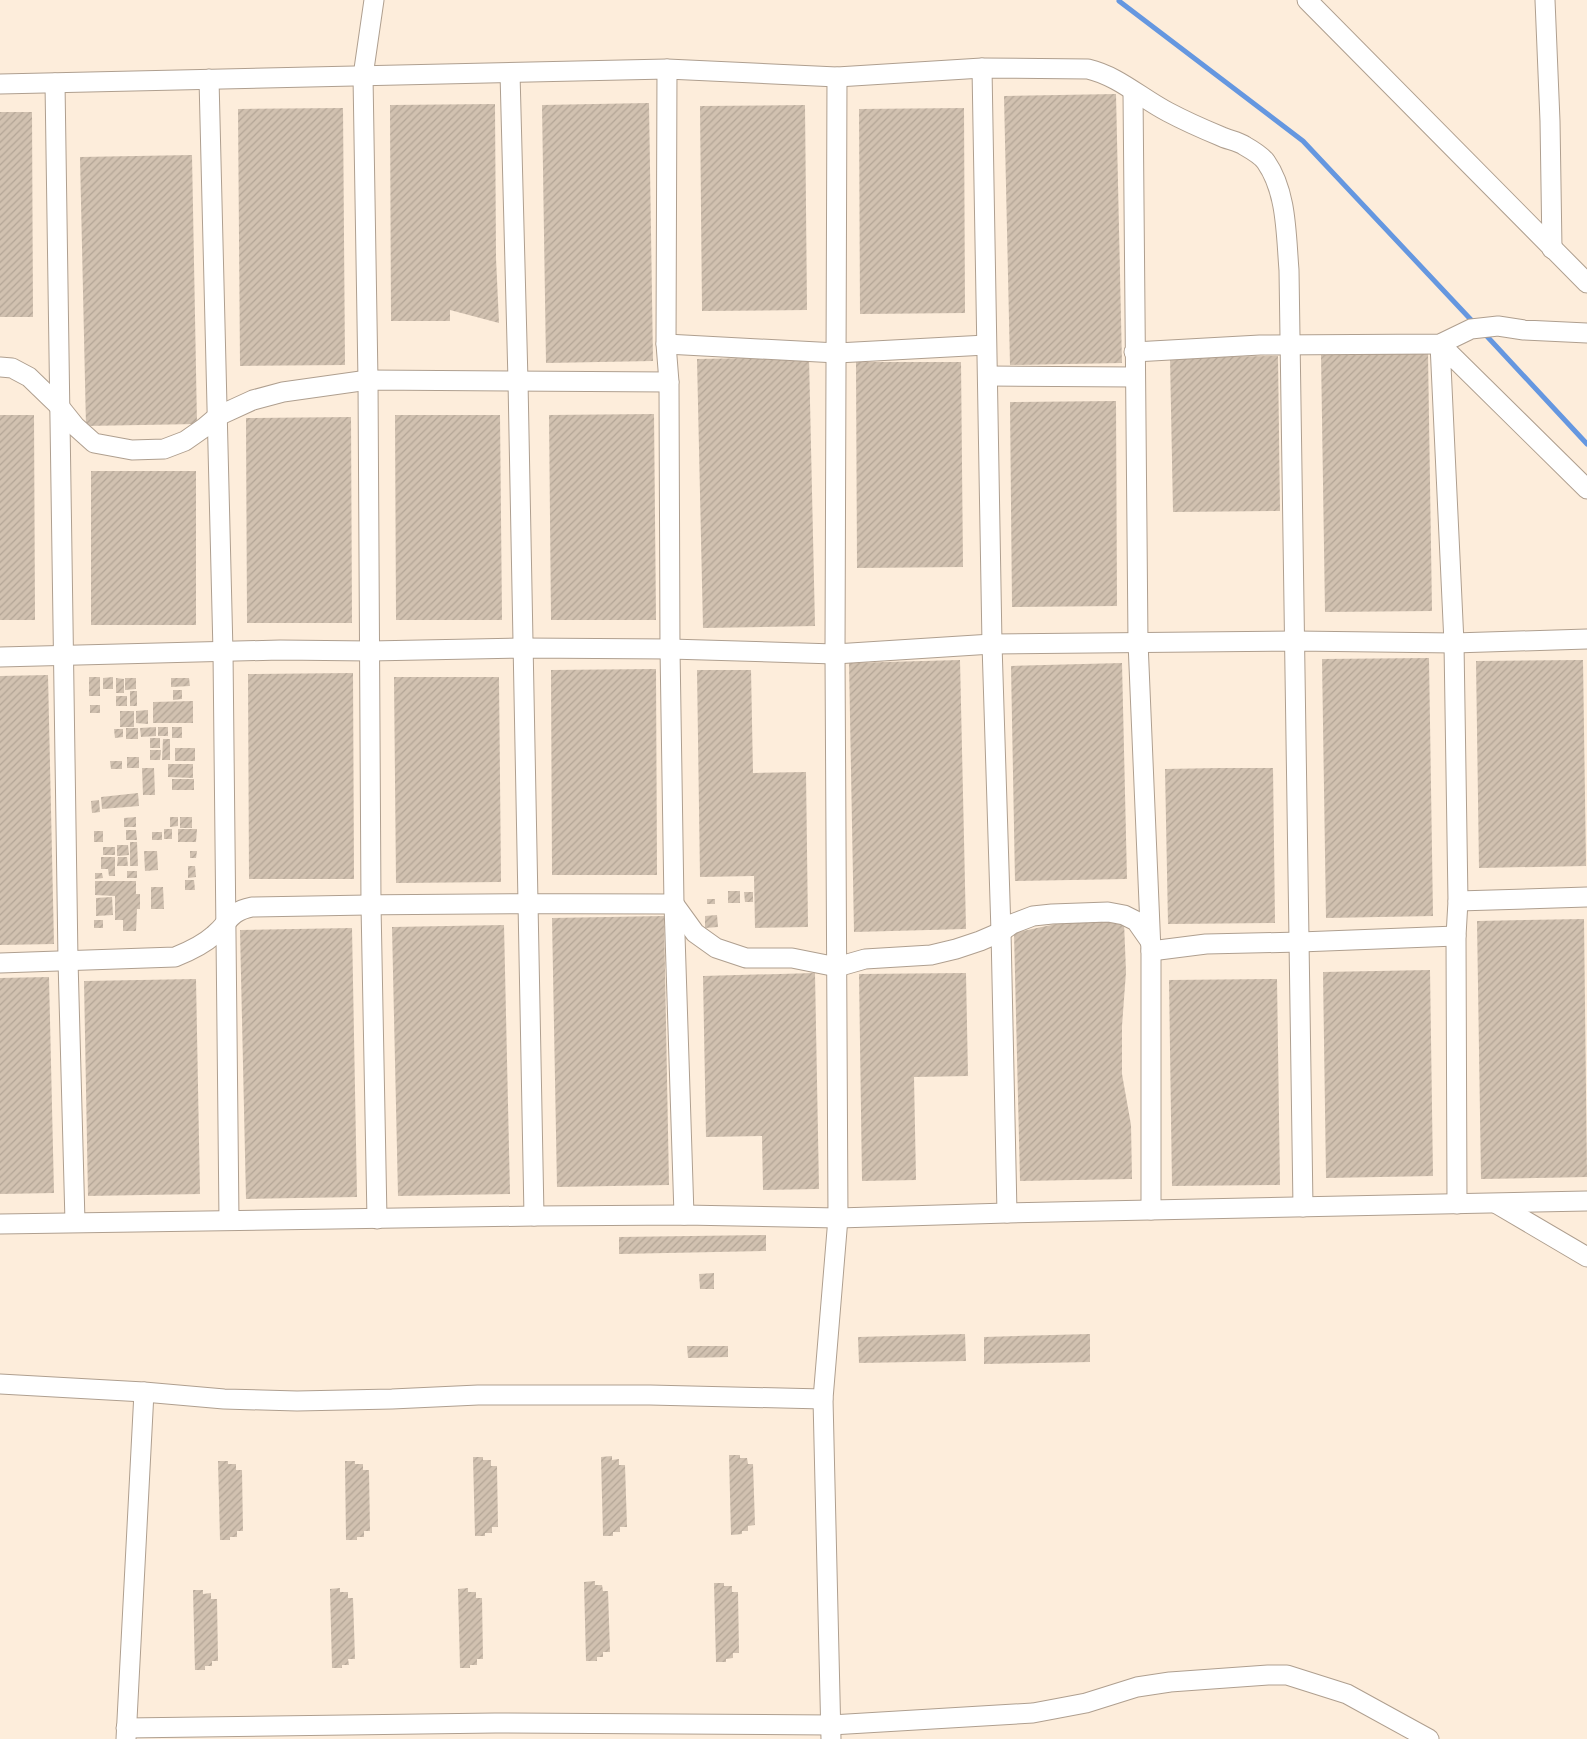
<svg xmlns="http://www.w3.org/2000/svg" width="1587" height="1739" font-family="'PT Sans',sans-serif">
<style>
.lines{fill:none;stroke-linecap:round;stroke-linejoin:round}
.stream{stroke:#6597e0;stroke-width:5}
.building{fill:url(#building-hatch)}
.minor-casing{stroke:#af9f8f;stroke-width:21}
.minor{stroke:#fff;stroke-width:19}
</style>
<defs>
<pattern id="building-hatch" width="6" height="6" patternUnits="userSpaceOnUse" patternTransform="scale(1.25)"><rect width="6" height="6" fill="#d1c1b0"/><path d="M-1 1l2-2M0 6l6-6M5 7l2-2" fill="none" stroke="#b3a596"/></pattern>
</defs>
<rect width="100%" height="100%" fill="#fdeddb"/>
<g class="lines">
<g class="stream">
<path d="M1119 1 1303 141 1475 324"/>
<path d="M1483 332 1587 444"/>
</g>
</g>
<g class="building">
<path d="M1116 94 1122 363 1010 365 1004 96Z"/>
<path d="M649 103 653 361 546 363 542 105Z"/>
<path d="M495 104 496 258 499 323 450 310V321H391L390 105Z"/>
<path d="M805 105 807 310 702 311 700 106Z"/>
<path d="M343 108 345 365 240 366 238 109Z"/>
<path d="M964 108 965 313 860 314 859 109Z"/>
<path d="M0 112H32L33 317H0Z"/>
<path d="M192 155 197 424 86 426 80 157Z"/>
<path d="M1428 353 1432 611 1325 612 1321 354Z"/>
<path d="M1278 356 1280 511 1173 512 1170 357Z"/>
<path d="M809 357 815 626 703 628 697 359Z"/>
<path d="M856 362H961L963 567 857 568Z"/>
<path d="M1116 401 1117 606 1012 607 1010 402Z"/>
<path d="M654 414 656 620H551L549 415Z"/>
<path d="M0 415H34L35 620H0Z"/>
<path d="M395 415H500L502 620H396Z"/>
<path d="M351 417 352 623H247L246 418Z"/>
<rect x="91" y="471" width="105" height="154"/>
<path d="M1429 658 1433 916 1326 918 1322 659Z"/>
<path d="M960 660 966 929 854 932 849 663Z"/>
<path d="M1583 660 1586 866 1479 868 1476 661Z"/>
<path d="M1122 663 1127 879 1015 881 1011 666Z"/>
<path d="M656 669 657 875H552L551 670Z"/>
<path d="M697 670H751L753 773 806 772 808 927 755 928 754 876 700 877Z"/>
<path d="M353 673 354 879H249L248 674Z"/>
<path d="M48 675 54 944 0 945V676Z"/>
<rect x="89" y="677" width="11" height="19"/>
<path d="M113 677V689H103V678Z"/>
<path d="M394 677H499L501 882 396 883Z"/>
<path d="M116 678 124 679V693H116Z"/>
<path d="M125 678H136V689L125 690Z"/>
<path d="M171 678H189L190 686 171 687Z"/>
<path d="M173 690H182V699L173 700Z"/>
<rect x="130" y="691" width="7" height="15"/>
<rect x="116" y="696" width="11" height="10"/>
<path d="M193 701V723H153V702Z"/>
<rect x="90" y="705" width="10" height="8"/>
<path d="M148 710V724L136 723V711Z"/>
<rect x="120" y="711" width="14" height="16"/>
<path d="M156 727V736L141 737 140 728Z"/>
<rect x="158" y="727" width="10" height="9"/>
<rect x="172" y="727" width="10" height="11"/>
<rect x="126" y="728" width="12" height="11"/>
<path d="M114 729H123V737L115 738Z"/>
<rect x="150" y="738" width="10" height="10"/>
<path d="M163 739H170V760H162Z"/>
<rect x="175" y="748" width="20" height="13"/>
<path d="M150 750H161L160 760H150Z"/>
<rect x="127" y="757" width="12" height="11"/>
<path d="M110 761H122V769H111Z"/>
<path d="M168 764H193V778L168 777Z"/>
<path d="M142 768H154L155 795H143Z"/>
<path d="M1219 768H1273L1275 923 1168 924 1165 769Z"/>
<rect x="172" y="779" width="22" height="11"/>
<path d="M138 793 139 806 102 809 101 797Z"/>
<path d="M99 800 100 812 92 813 91 801Z"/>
<path d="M136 817V827H124V818Z"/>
<path d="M170 817H178V826L170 827Z"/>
<rect x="180" y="817" width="12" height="11"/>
<rect x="164" y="829" width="8" height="10"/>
<path d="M178 829H197L196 842H178Z"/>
<path d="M126 830H136L137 840H126Z"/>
<rect x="94" y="831" width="9" height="11"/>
<rect x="152" y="832" width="10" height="8"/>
<path d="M130 842H137L138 866H130Z"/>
<path d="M117 845H128L129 855 117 856Z"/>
<rect x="103" y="847" width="12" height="8"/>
<path d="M144 851H157L158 870 145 871Z"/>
<path d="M190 851H197L196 858H190Z"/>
<path d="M101 857H115V876H109L108 869H101Z"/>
<path d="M118 857H127L128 866H117Z"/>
<path d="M188 866H195L196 877 188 878Z"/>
<rect x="127" y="871" width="10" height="7"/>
<path d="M95 873H102L103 878 95 879Z"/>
<path d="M185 880H194L195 890H185Z"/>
<path d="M95 881H136V894H140V909H137L136 931H123V920H115V896L95 895Z"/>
<path d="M151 887H163L164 909H151Z"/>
<rect x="728" y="891" width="12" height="12"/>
<path d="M744 892H753V902H745Z"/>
<path d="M112 897 113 915 96 916V898Z"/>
<rect x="707" y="899" width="8" height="5"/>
<path d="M717 915 718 927 705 928V916Z"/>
<path d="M664 916 669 1185 557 1187 552 918Z"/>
<path d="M1584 919 1587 1177 1481 1179 1477 921Z"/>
<rect x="94" y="920" width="9" height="8"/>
<path d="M1070 921 1124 922 1126 972 1122 1026V1074L1131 1125 1132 1179 1020 1181 1014 933Z"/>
<path d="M504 925 510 1194 398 1196 392 927Z"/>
<path d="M352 928 357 1197 246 1199 240 930Z"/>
<path d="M1430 970 1433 1176 1326 1178 1323 972Z"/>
<path d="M815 973 819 1189 763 1190 762 1136 706 1137 703 976Z"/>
<path d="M966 973 968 1076 914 1077 916 1180 862 1181 859 974Z"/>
<path d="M49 977 54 1193 0 1194V978Z"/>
<path d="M196 979 200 1194 88 1196 84 981Z"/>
<path d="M1277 979 1280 1185 1172 1186 1169 980Z"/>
<path d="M766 1235V1251L619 1254V1237Z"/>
<path d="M714 1273V1289H700L699 1274Z"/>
<path d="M965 1334 966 1361 859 1363 858 1337Z"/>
<path d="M1090 1334V1362L984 1364V1337Z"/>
<path d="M687 1346H728V1357L688 1358Z"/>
<path d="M729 1455H740V1458H747L748 1464H753L755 1525 748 1526V1531H742V1534L731 1535Z"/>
<path d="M612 1456V1460L619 1459V1465H625L627 1527H620V1532H613V1536H603L601 1457Z"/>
<path d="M473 1457H483V1460H491V1466H497L498 1527H492V1533H485V1536H475Z"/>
<path d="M218 1461H228V1464H236V1470H242L243 1531H237V1537H230V1540H220Z"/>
<path d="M345 1461H355V1464H363V1470H369L370 1531H364V1537H357V1540H346Z"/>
<path d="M595 1581V1585H602L603 1591H608L610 1652H603V1657H597V1661H586L584 1582Z"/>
<path d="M714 1583H724V1586H732V1592H738L739 1653H733V1658L726 1659V1662H716Z"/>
<path d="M340 1588V1592H348V1598H353L355 1659H348L349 1665H342V1668H332L330 1589Z"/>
<path d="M468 1588V1592H476V1598H482L483 1659H477V1665H470V1668H460L458 1589Z"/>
<path d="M193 1590H203V1594L211 1593V1599H217L218 1661H212V1666H205V1670H195Z"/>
</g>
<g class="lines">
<g class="minor-casing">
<g id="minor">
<path d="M374 0 363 76 368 380 371 905 377 1219"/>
<path d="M1307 0 1587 283"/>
<path d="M1545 0 1550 121 1552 249"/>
<path d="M982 68 992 644 1001 932 1007 1213"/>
<path d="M667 69 666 344 669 382 670 649 674 904 684 1215"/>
<path d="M510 73 518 381 534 1216"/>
<path d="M209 79 223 652 229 1220"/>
<path d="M55 83 68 960 75 1222"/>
<path d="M0 84 667 69 837 77 982 68 1088 69C1118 76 1141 98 1168 112 1185 121 1203 129 1220 136 1228 140 1238 141 1245 146 1252 150 1262 156 1266 162 1287 192 1286 235 1289 270L1303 1207"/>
<path d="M1133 92 1138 642 1151 951V1210"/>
<path d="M666 344 837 353 986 345"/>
<path d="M1134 352 1260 345 1440 344 1471 329 1498 326 1524 330 1587 333"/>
<path d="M0 367 12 368 29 377 59 406 75 426 94 443 132 450 164 449 185 441 205 427 218 416 253 400 283 392 368 380 669 382"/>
<path d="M988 376 1134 377"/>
<path d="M0 657 280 650 370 651 523 648 670 649 835 654 992 644 1296 641 1454 643 1587 639"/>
<path d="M1458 901 1587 897"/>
<path d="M1151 951 1206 944 1300 942 1456 936"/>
<path d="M0 963 175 957C190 951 203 945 214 935 230 922 228 912 252 907 393 904 533 903 674 904L695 933 716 948 746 958H792L837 967 865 959 931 955 956 949 980 941 1001 932 1012 924 1033 916 1052 914 1108 912 1124 915 1136 921 1150 941"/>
<path d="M1457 1204 1456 936 1458 901 1454 643 1440 344 1587 489"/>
<path d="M1497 1204 1587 1257"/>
<path d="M0 1224 534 1216 684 1215 838 1218 1007 1213 1587 1201"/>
<path d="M0 1384 144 1392 224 1399 297 1401 392 1399 478 1395H650L823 1399"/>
<path d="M126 1728 495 1723 831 1725 1033 1713 1086 1703 1137 1687 1170 1682 1268 1675H1287L1347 1694 1429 1739"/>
<path d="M126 1739 144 1392"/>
<path d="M831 1739 823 1399 838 1218 835 654 837 77"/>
</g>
</g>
<use href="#minor" class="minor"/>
</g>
</svg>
